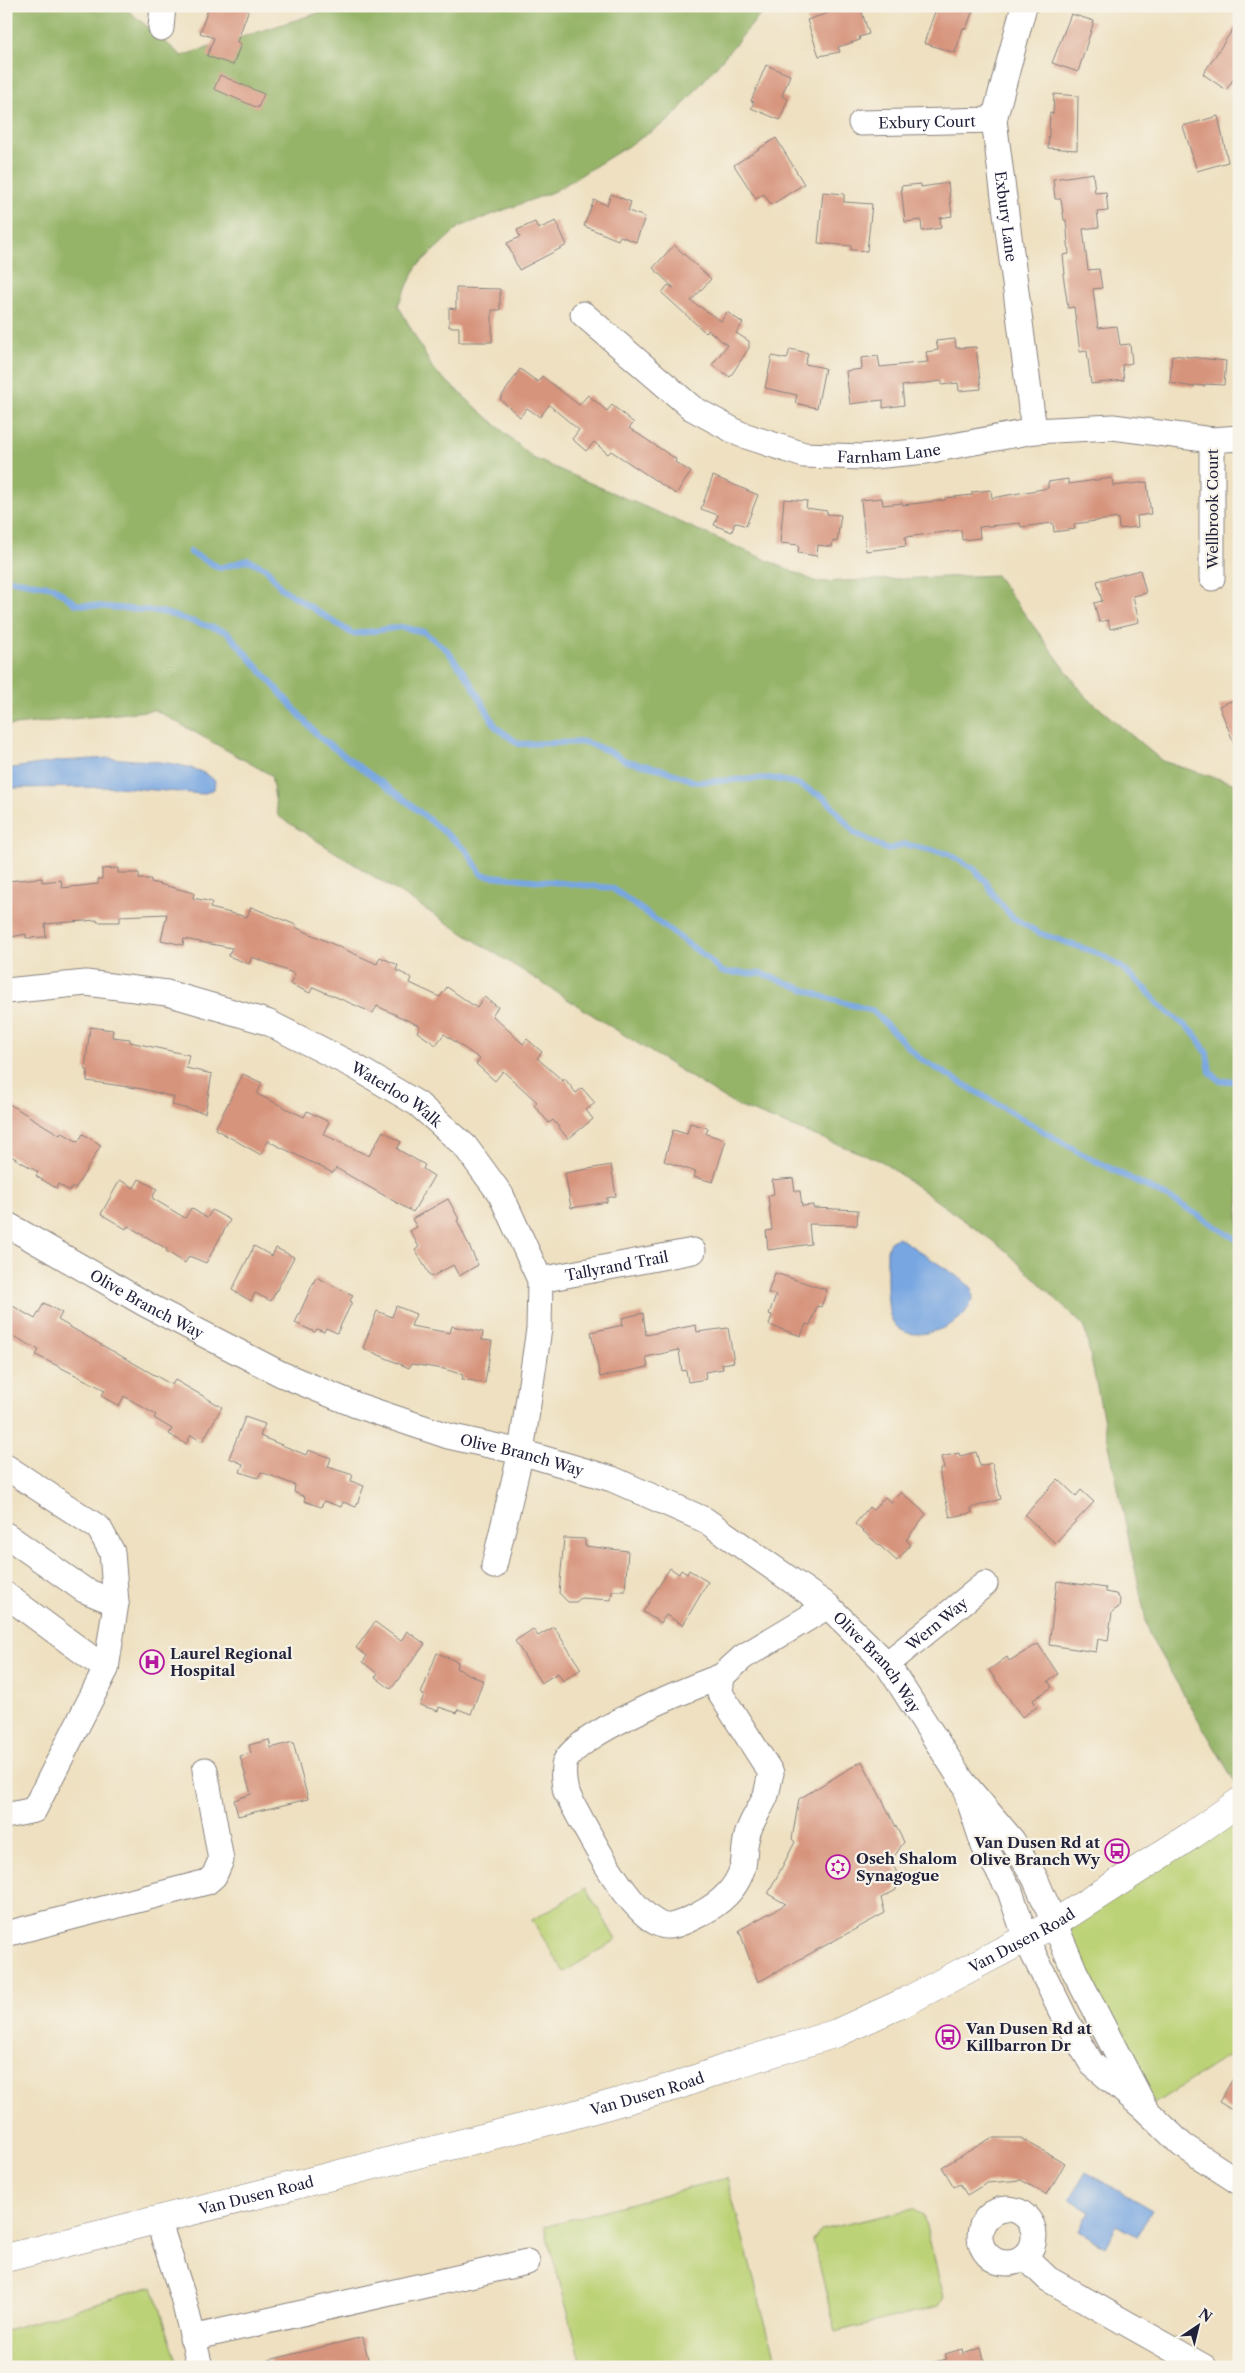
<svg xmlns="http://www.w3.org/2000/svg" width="1245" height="2373" font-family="'Libre Caslon Text',serif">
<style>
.green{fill:#bcd276;stroke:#6f7a58}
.forest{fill:#95b467;stroke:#5c6b51}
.water{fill:#77a6e1;stroke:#4c648e}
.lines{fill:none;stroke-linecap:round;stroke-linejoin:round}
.stream{stroke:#77a6e1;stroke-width:6}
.building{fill:#d7947d}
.minor-casing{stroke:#88817e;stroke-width:27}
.major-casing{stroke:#88817e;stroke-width:29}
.minor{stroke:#fff;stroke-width:25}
.major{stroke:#fff;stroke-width:28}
.labels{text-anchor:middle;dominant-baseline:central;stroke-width:4.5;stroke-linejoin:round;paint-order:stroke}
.street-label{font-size:15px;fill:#22223b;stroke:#f7f3e8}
.poi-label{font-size:15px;font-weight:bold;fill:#22223b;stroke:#f7f3e8;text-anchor:start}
</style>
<rect width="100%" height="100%" fill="#f7f3e8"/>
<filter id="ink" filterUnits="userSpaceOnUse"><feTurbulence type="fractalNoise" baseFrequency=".02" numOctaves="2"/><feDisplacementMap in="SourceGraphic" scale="10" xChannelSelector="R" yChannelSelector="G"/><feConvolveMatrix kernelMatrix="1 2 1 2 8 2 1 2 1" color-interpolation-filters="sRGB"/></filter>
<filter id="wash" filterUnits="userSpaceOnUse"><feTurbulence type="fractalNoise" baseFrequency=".0096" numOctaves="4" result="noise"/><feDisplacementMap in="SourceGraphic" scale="20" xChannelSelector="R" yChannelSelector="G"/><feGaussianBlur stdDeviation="1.12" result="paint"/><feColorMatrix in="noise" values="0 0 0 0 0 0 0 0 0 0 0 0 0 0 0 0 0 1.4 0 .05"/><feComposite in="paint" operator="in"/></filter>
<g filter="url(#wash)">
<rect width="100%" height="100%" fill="#eee0c0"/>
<g class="green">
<path d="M1239 1802V2049L1146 2109 1055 1923Z"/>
<path d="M586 1888 616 1940 564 1972 532 1920Z"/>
<path d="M727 2178 777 2367H583L544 2226Z"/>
<path d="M913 2209 923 2215 944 2297 939 2306 836 2332 813 2240 821 2230Z"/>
<path d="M153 2286 179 2367H6V2330Z"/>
</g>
<path class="forest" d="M6 6H123L182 56 340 6H768L670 120 555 191 459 227 417 266 398 305 433 369 533 458 817 582 996 575 1085 696 1162 761 1239 785V1789L1149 1635 1084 1326 1004 1249 881 1161 735 1105 278 816 271 775 155 710 6 726Z"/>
<g class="water">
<path d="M110 758C139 761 194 760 215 781L214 789 203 794 118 787 6 788V769L60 761Z"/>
<path d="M898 1237 961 1279 972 1288 973 1300C969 1306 966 1313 960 1318 942 1333 899 1346 890 1315 886 1300 887 1267 887 1250L889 1243Z"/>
<path d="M1086 2172 1152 2210 1137 2236 1117 2225 1105 2246 1079 2231 1090 2211 1070 2199Z"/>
</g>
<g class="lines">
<g class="stream">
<path d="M190 552 220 568 248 560 266 568 281 588 353 634 401 627 424 632 447 650 470 681 496 727 519 744 585 742 608 751 626 761 661 769 696 782 770 778 795 783 825 798 855 833 888 850 904 844 949 854 974 869 987 883 994 896 1012 917 1039 933 1100 954 1121 967 1146 989 1157 1003 1194 1033 1207 1053 1210 1072 1220 1081H1239"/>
<path d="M12 580 53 587 76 604 162 612 227 632 319 737 409 803 467 851 482 875 612 888 706 957 722 972 763 974 827 998 873 1011 919 1058 1082 1154 1175 1201 1239 1241"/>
</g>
</g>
<g id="blocks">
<g class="building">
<path d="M209 6H250L237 42 241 44 233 65 207 56 214 38 200 33Z"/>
<path d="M825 6H860L869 34 859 37 860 40 838 47 840 52 819 56 807 20 828 13Z"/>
<path d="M937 6H963L973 10 966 29 963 28 955 53 924 43Z"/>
<path d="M1071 14 1094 21 1078 72 1052 63Z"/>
<path d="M1239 20V71L1226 90 1203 74Z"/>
<path d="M766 65 790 75 782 96 788 99 780 120 751 108 754 102 751 101Z"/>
<path d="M220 75 264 94 258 108 214 89Z"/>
<path d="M1054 94 1078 96 1077 150 1048 148 1050 113 1053 114Z"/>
<path d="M1218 116 1228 162 1197 171 1183 126Z"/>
<path d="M776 138 804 184 771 205 764 194 756 199 734 165Z"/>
<path d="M1093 173 1095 193 1106 192 1108 211 1097 212 1099 227 1083 229 1088 270 1099 269 1102 288 1093 289 1098 328 1117 326 1120 345 1130 344 1132 363 1122 365 1124 380 1091 384 1087 351 1080 352 1074 307 1068 308 1063 274H1065L1063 255 1069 254 1066 220H1064L1061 199H1055L1053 179Z"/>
<path d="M948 183 952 216 940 218 941 228 922 231 921 220 905 222 901 186 921 184V187Z"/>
<path d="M823 192 844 194V202L872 204 867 251 851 250V246L818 243Z"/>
<path d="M611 194 631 202 628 211 645 217 636 242 620 236 618 240 584 226 594 200 607 205Z"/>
<path d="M556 221 567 245 519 270 507 243 520 237 517 230 535 222 538 229Z"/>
<path d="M674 245 711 279 691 301 721 321 727 312 743 323 736 333 749 341V348L730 377 712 365 727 345 708 330 706 333 662 293 668 285 674 288 653 268Z"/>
<path d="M456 288 500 289V310H492V342H459V327H449V308L456 309Z"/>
<path d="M955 339 956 348 976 347 981 389 959 391 958 383 942 385V381L902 386 904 405 883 408V400L850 404 846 371 862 369 861 358 878 356 880 367 928 362 926 352 938 350 936 341Z"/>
<path d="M790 349 808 353 805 364 825 368 817 408 795 403 797 395 765 388 772 356 787 359Z"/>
<path d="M1172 355 1226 361 1224 385 1205 384V386L1195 385 1194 387 1170 383Z"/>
<path d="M520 369 538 382 542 376 579 405 588 395 607 411 612 405 634 423 629 428 676 459 675 462 691 472 676 494 611 451 608 454 594 442 586 451 572 439 579 430 549 405 540 417 527 408 520 417 500 399Z"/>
<path d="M713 476 758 495 746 526 735 522 732 532 714 525 718 515 701 509Z"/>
<path d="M1112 478 1113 486 1147 482 1151 514 1137 516 1138 527 1119 529 1118 518 1074 524 1075 529 1054 532 1053 523 1021 527 1020 523 979 527 980 538 962 540 961 530 905 537 906 546 866 551 861 500 882 498 883 505 902 503 903 505 945 500V498L972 495V492L991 490 992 498 1048 488V482L1068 479V484Z"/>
<path d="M784 499 807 501 806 508 827 511V514L841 515 837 542 833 541 832 547 818 545 817 556 798 553 799 545 780 543Z"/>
<path d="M1140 570 1146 593 1133 596 1139 622 1110 629 1108 620 1099 622 1094 603 1102 601 1097 581Z"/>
<path d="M1239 698V753H1238L1219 706Z"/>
<path d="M118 868V873H139V879H151V882L194 893 193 898 212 902 210 908 247 917 251 907 296 925 295 927 377 964 380 957 398 965 396 970 412 978 410 983 440 997 447 987 477 1008 484 997 498 1007 492 1015 523 1044 527 1039 542 1052 537 1058 563 1081 565 1079 576 1093 582 1088 595 1103 586 1110 593 1119 568 1139 553 1120 549 1123 534 1105 537 1102 503 1071 495 1081 476 1064 480 1059 444 1034 436 1045 417 1032 420 1026 377 1006 373 1013 313 987 310 993 290 984 295 974 252 957 249 964 228 956 232 948 184 939 183 945 161 940 167 914 120 916V922H97V920L45 924 46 937 26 938V934L6 938V881L42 878V882L61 880 62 888 98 884V879H102V869Z"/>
<path d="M90 1027 113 1030 112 1037 130 1039V1042L189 1055 186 1068 212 1074 205 1113 172 1105 174 1097 143 1089 87 1081 88 1070H85Z"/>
<path d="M243 1074 262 1083 257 1094 304 1117 307 1111 329 1122 323 1134 369 1156 383 1131 401 1142 397 1149 425 1165 423 1169 434 1176 413 1212 336 1168 333 1173 268 1141 261 1155 215 1129Z"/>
<path d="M6 1102 60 1135 61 1132 78 1142 83 1134 101 1145 75 1189 72 1187 70 1191 58 1184 56 1188 36 1176 38 1172 6 1153Z"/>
<path d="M690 1123 708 1128 706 1134 726 1140 713 1182 694 1177 696 1172 664 1161 673 1130 687 1134Z"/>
<path d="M611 1165 616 1196 607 1198V1202L571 1208 565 1173Z"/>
<path d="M793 1178 795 1191H800L802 1206 813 1205V1208L858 1210 857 1225 809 1224 811 1244 768 1250 766 1231 772 1230 768 1196 774 1195 772 1180Z"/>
<path d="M139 1179 157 1189 152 1198 185 1218 191 1208 207 1218 212 1210 230 1220 206 1263 189 1256 185 1263 166 1251 167 1249 128 1226 126 1229 101 1214 120 1180 134 1188Z"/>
<path d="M448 1199 459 1219 457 1220 478 1265 459 1276 453 1265 431 1277 415 1250 419 1247 410 1231 417 1227 412 1219Z"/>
<path d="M254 1246 272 1256 276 1248 294 1257 271 1301 255 1293 251 1301 232 1290Z"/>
<path d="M775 1273 827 1290 821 1307 817 1306 810 1325 806 1324 801 1336 769 1325 772 1315 769 1314 776 1295 768 1293Z"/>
<path d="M316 1277 353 1295 350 1301 352 1302 337 1333 326 1328 324 1332 317 1329 315 1332 295 1323Z"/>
<path d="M6 1302 35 1319 44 1303 62 1313 58 1320 172 1385 175 1380 222 1407 202 1442 191 1435 186 1444 169 1434 172 1429 154 1418 156 1415 124 1396 119 1406 101 1396 105 1390 36 1355 39 1350 6 1332Z"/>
<path d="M396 1306 416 1314 411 1326 450 1333 452 1326 483 1332 482 1340 492 1341 485 1383 462 1379 463 1375 444 1369 411 1364 409 1368 363 1348 377 1311 392 1317Z"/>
<path d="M643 1313 646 1335 696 1325 697 1332 728 1328 734 1362 722 1364 723 1369 705 1372 706 1379 688 1382 686 1370 682 1371 679 1350 646 1357 648 1367 600 1377 591 1332 623 1325 622 1318Z"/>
<path d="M245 1417 265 1424 260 1436 306 1455 308 1450 331 1458 328 1467 353 1475 351 1481 364 1486 356 1507 343 1502 341 1507 324 1501 321 1507 304 1501 305 1497 294 1492 295 1485 261 1472 258 1478 240 1472 243 1464 229 1458Z"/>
<path d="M976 1452 980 1466 992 1463 1001 1499 971 1508 972 1513 950 1517 940 1476V1469L944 1468 941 1457 959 1453 960 1456Z"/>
<path d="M1058 1479 1076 1496 1081 1490 1094 1502 1055 1543 1025 1515Z"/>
<path d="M901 1492 926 1514 906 1540 911 1544 897 1561 855 1524 869 1507 873 1510 885 1497 891 1502Z"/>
<path d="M564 1538 585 1539V1546L628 1551 625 1591H612L611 1600 581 1598 576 1602H568L559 1593Z"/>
<path d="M670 1568 679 1574 681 1570 687 1574 689 1570 708 1582 683 1625 666 1615 661 1623 643 1612Z"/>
<path d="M1057 1581 1106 1588V1592L1116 1594 1120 1599 1119 1607 1112 1612 1108 1641 1098 1639 1096 1652 1049 1645Z"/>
<path d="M375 1622 401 1641 407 1631 425 1644 391 1689 375 1677 378 1674 363 1662 367 1656 356 1648Z"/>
<path d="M554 1627 581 1669 563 1681 558 1673 541 1683 515 1641 533 1629 538 1636Z"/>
<path d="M1038 1644 1058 1674 1048 1681 1052 1687 1033 1700 1037 1707 1022 1717 989 1670 1007 1657 1009 1661Z"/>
<path d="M437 1653 458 1662 456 1668 483 1681 471 1714 458 1709 457 1713 439 1707 438 1711 420 1705 424 1695 421 1694Z"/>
<path d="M269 1740 271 1748 293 1742 308 1799 238 1816 234 1800 251 1794 240 1756 251 1753 249 1745Z"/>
<path d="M862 1761 904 1842 891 1861 897 1873 896 1890 881 1898 885 1913 758 1982 739 1930 786 1904 768 1894 795 1842 792 1839 799 1799Z"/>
<path d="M1239 2069V2114L1219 2102Z"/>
<path d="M991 2138H1020L1065 2163 1047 2195 1021 2180 987 2183 967 2195 960 2184 954 2187 942 2167Z"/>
<path d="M363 2337 369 2363 352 2367H270L269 2360Z"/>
<path d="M981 2348 986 2367H935L934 2362 947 2359 945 2354 962 2349 963 2354Z"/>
</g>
</g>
</g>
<g filter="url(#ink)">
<use href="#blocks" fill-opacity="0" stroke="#88817e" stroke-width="1"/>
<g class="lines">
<g class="minor-casing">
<g id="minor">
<path id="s1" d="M1024 6 994 120 1034 431"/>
<path d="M161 28 163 6"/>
<path id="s2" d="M861 123 994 120"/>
<path id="s3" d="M583 314 692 408 740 434 804 455 863 457 926 451 1034 431 1113 427 1212 440 1239 438"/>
<path d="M1212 578V440"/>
<path id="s4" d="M6 991 86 983 167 993 267 1022 354 1066 418 1104 465 1146 501 1195 540 1280 539 1329 521 1452 494 1566"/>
<path id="s5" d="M6 1224 147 1305 281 1374 356 1405 448 1436 521 1452 612 1479 705 1520 828 1606 887 1664 963 1782 1012 1840 1035 1878 1075 1972 1146 2110"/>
<path id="s6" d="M540 1280 693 1251"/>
<path d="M6 1467 99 1528 112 1552 116 1603 106 1669 34 1810 6 1816"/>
<path d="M6 1535 84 1590 116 1603"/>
<path d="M6 1595 106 1669"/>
<path id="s7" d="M887 1664 985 1584"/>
<path d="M722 1676 720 1693 771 1773C769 1780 768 1788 766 1795 761 1809 750 1821 747 1836 744 1846 745 1856 743 1866 736 1894 712 1909 688 1920 678 1924 669 1929 659 1924 623 1906 586 1828 566 1792 564 1783 562 1771 565 1762 577 1733 690 1688 722 1676Z"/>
<path d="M722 1676 743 1657 828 1606"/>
<path d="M967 1794 984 1846 1010 1891 1026 1939 1065 2018 1092 2064 1146 2110 1182 2145 1239 2182"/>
<path d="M6 1934 207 1882 214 1876 221 1860 205 1770"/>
<circle cx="1007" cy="2236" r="27"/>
<path d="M158 2220 183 2297 200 2367"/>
<path d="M1025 2257 1048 2279 1204 2367"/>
<path d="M192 2338 527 2262"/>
</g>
</g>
<g class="major-casing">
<g id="major">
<path id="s8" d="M6 2258 569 2116 676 2086 743 2062 837 2033 905 2002 1055 1923 1192 1835 1239 1802"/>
</g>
</g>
<use href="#minor" class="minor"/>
<use href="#major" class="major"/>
</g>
</g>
<defs>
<g id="hospital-ring" transform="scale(1.25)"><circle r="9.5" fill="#f7f3e8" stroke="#b5179e" stroke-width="1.5"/><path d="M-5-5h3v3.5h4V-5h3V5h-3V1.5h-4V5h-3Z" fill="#b5179e"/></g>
<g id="bus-ring" transform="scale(1.25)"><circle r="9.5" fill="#f7f3e8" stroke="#b5179e" stroke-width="1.5"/><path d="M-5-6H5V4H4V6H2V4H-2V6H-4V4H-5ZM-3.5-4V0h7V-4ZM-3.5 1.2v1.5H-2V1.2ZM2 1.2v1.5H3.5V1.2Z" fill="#b5179e"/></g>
<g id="synagogue-ring" transform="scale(1.25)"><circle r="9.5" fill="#f7f3e8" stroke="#b5179e" stroke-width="1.5"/><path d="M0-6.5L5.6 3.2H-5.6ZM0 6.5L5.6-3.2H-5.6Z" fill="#b5179e"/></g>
</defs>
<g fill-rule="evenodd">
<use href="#hospital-ring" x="152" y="1662"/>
<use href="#bus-ring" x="1117" y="1851"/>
<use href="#synagogue-ring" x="838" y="1867"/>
<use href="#bus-ring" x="948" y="2037"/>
</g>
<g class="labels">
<g class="street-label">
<text stroke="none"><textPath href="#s2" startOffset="66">Exbury Court</textPath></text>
<text stroke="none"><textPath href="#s1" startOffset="215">Exbury Lane</textPath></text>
<text stroke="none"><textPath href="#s3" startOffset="351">Farnham Lane</textPath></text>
<text transform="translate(1212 509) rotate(-90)">Wellbrook Court</text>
<text stroke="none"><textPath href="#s4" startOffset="415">Waterloo Walk</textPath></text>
<text stroke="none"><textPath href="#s6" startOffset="78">Tallyrand Trail</textPath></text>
<text stroke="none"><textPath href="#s5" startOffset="162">Olive Branch Way</textPath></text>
<text stroke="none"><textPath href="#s5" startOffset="568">Olive Branch Way</textPath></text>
<text stroke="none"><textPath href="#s7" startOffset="64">Wern Way</textPath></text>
<text stroke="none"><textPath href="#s5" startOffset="988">Olive Branch Way</textPath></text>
<text stroke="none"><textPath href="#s8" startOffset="1068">Van Dusen Road</textPath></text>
<text stroke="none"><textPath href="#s8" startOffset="662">Van Dusen Road</textPath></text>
<text stroke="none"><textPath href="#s8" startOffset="258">Van Dusen Road</textPath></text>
</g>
<g class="poi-label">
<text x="170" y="1653">Laurel Regional<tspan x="170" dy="17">Hospital</tspan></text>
<text x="1100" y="1842" text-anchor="end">Van Dusen Rd at<tspan x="1100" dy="17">Olive Branch Wy</tspan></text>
<text x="856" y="1858">Oseh Shalom<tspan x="856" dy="17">Synagogue</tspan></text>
<text x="966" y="2028">Van Dusen Rd at<tspan x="966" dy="17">Killbarron Dr</tspan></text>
</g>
</g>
<rect width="1245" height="2373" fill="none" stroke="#f7f3e8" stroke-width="25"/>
<g transform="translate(1198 2326) rotate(35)" stroke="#f7f3e8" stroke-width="4" paint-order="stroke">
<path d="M0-4L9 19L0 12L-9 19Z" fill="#22223b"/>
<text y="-8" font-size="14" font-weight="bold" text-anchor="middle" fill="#22223b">N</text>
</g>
</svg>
